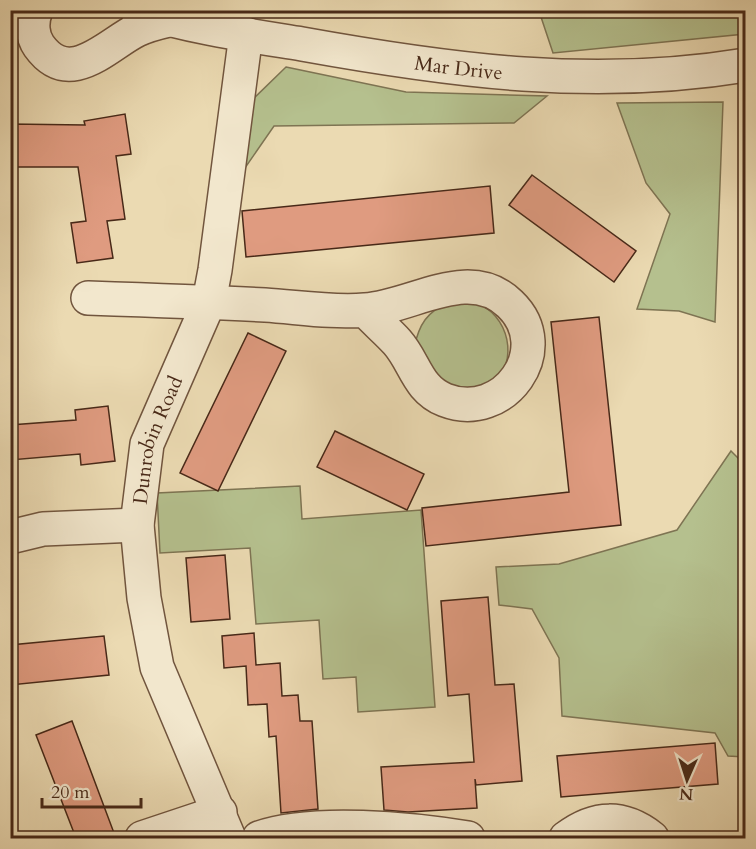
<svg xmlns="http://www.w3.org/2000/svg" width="756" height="849" font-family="Cardo,serif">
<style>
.green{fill:#b5c08e;stroke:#7e7453;stroke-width:1.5}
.building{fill:#df9b80;stroke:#482918;stroke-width:1.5}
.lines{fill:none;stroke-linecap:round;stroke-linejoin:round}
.minor-casing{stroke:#71553e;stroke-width:36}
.minor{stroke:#f2e7cd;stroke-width:33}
.labels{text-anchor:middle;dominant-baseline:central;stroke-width:5;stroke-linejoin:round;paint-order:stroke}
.street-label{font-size:20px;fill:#482918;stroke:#f2e7cd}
</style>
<rect width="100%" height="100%" fill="#ebdab2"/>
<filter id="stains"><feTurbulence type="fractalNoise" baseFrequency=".00333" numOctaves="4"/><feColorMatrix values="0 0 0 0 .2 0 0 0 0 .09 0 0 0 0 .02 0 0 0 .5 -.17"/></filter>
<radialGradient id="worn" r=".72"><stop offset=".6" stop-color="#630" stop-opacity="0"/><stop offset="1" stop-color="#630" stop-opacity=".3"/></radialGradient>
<g class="green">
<path d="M577 11H745V34L553 53 541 17Z"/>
<path d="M286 67 406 92 547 96 514 123 274 126 238 178 248 104Z"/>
<path d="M723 102 715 322 679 311 637 309 670 214 646 183 617 103Z"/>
<path d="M449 302C459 303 472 301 481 305 512 320 520 371 485 388 476 393 462 392 453 394L414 348C419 324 427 312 449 302Z"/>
<path d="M731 451 746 466 745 757 728 756 715 733 562 716 559 658 532 609 499 605 496 567 559 564 677 530Z"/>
<path d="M300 486 302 519 421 510 435 707 358 712 356 677 323 679 319 620 256 624 250 548 160 553 157 493Z"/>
</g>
<g class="building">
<path d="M125 114 131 154 116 156 125 219 107 221 113 258 77 263 71 223 86 221 78 167H10V124L85 125 84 121Z"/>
<path d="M532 175 636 251 614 282 509 205Z"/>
<path d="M490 186 494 233 246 257 242 211Z"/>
<path d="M599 317 621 525 426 546 422 508 569 492 551 322Z"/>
<path d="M248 333 286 351 218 491 180 473Z"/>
<path d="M108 406 115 461 81 465 80 454 10 460V425L76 420 75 410Z"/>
<path d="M335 431 424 474 407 510 317 467Z"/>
<path d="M225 555 230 619 191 622 186 558Z"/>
<path d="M488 597 495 685 514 684 522 781 476 785 475 779 477 808 408 812 384 810 381 767 474 762 469 694 448 696 441 601Z"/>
<path d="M254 633 256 665 280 663 282 696 298 695 300 721H312L318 809 281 813 276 736 269 737 267 704 248 705 246 666 224 668 222 636Z"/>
<path d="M104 636 109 675 10 685V645Z"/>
<path d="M72 721 114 833 101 838H76L36 735Z"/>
<path d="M715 743 718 784 561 797 557 756Z"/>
</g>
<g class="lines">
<g class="minor-casing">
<g id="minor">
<path d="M36 10C31 22 32 36 39 46 70 89 108 44 137 30 149 24 160 22 173 19"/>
<path id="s1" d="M137 10C190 27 247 35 302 44 452 71 594 90 746 65"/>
<path d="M88 298C147 300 206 302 265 305 297 307 332 313 365 310 413 307 469 264 510 304 557 349 504 423 445 400 417 389 415 362 397 342 387 331 375 321 365 310"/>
<path d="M10 537 43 529 137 525"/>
<path d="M142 838 220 812"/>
<path id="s2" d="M229 838 157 667 144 598 137 525 147 444 209 302 215 270 246 34"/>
<path d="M259 838C312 819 412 829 468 838"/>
<path d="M566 838C595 816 623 815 652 838"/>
</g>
</g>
<use href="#minor" class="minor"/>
</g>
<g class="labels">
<g class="street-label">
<text stroke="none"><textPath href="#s1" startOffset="327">Mar Drive</textPath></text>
<text stroke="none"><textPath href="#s2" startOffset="417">Dunrobin Road</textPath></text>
</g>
</g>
<rect width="756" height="849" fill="none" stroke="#ebdab2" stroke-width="36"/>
<rect x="12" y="12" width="732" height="825" fill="none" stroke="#482918" stroke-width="3"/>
<rect x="18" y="18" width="720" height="813" fill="none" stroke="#482918" stroke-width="1.5"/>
<g transform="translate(687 780) rotate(183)" stroke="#f2e7cd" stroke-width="4.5" paint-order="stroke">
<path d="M0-4.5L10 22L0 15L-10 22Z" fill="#482918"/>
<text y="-9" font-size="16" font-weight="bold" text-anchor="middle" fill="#482918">N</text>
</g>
<path d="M42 798v9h99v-9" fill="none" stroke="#482918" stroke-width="3"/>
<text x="51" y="798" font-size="18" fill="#482918" stroke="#f2e7cd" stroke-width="4.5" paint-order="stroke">20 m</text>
<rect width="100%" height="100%" filter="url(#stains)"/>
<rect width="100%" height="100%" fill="url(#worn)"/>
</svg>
